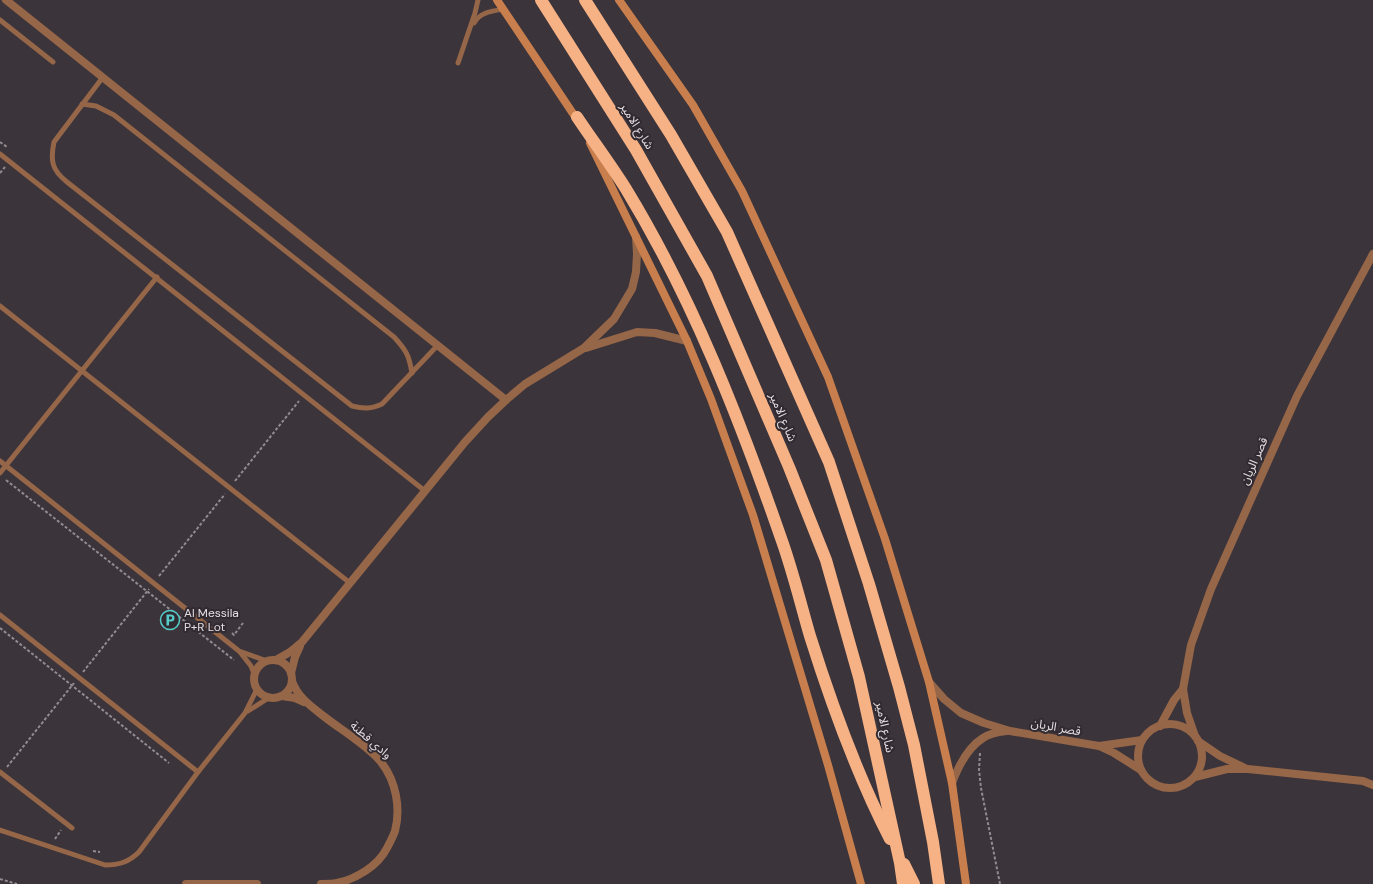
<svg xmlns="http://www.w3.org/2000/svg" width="1373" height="884" font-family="'DM Sans','Noto Sans Arabic',sans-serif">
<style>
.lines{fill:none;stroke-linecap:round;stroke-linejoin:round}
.path{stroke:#928b91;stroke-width:2;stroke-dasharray:3 2;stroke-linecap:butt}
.lane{stroke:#956648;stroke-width:5}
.street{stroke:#956648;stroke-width:8}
.secondary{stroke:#c87f4d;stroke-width:8}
.highway{stroke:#f6b185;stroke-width:12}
.labels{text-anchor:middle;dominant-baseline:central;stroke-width:4;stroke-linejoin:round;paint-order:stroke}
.street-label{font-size:12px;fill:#e3dee2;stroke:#322a31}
.poi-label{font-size:12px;fill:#e3dee2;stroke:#322a31;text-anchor:start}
</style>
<rect width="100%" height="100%" fill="#3c343b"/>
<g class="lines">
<g class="path">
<path d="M0 142 7 147"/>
<path d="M0 173 5 167"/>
<path d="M6 480 234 660"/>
<path d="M235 481 299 401"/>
<path d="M159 576 225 494"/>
<path d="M0 628 169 763"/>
<path d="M232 633 234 635 243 623"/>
<path d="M83 672 149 589"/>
<path d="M980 753 979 770 981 788 1000 884"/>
<path d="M7 767 74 683"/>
<path d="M55 839 61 830"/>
<path d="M93 851 100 852"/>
<path d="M0 879 17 884"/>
</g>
<g class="lane">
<path d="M0 20 53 62"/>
<path d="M474 23C480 12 493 11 504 9"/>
<path d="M458 63 475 13 478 0"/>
<path d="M103 77 54 142C50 161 52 170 67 182L352 406C364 409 371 409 382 404L438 345"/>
<path d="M82 104 96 106 114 115 394 337C406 350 409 355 412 373"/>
<path d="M0 154 425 491"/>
<path d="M0 306 350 583"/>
<path d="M0 461 239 651 267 661"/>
<path d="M0 473 157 277"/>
<path d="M0 615 198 772"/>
<path d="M240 652 251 666 255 676"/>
<path d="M248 711 270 697"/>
<path d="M0 772 72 828"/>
<path d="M0 830 105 865C119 865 129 862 139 852L198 772 245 713 257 689"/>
</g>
<g class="street">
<path d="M6 0 506 400"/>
<path d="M586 348 637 332 655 333 687 341"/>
<path d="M276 660 290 652 302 642 465 442 488 417 506 400 525 384 584 348 614 319 632 289 636 272 637 254 636 237"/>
<circle cx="273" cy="679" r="19"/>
<path d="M291 673 295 657 300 646"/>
<path d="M292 681C298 698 312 707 326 718 343 731 368 746 381 762 396 781 401 808 395 831 393 837 390 842 387 848 378 866 356 879 337 883 332 884 326 884 321 884"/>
<path d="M929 682 944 699 961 713 984 723 1010 731 1099 746 1114 753 1141 770"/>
<path d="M282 696 295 698 304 702"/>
<circle cx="1170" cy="756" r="32"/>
<path d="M1160 726 1174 700 1183 689"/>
<path d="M1195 736 1187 713 1183 689 1191 645 1211 589 1297 396 1373 254"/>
<path d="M1198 741 1220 756 1245 768"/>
<path d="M1099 746 1142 740"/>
<path d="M1195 777 1227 769H1248L1363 781 1373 785"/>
<path d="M952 783C958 767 967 748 983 738 990 733 999 732 1007 731"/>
<path d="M186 884H257"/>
</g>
<g class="secondary">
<path d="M497 0 578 121"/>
<path d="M619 0 693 105 742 191 828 377 885 539 929 682 952 783 966 884"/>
<path d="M590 143 687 341 711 399 753 515 828 765 861 884"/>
</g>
<g class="highway">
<path d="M541 0 636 150 707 276 789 467 826 560 859 677 900 863 903 884"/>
<path d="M585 0 671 135 727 232 829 462 869 584 899 687 914 745 933 842 939 884"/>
<path d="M577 117C593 141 611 165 626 189 693 299 740 420 782 541 793 572 801 605 810 636 832 706 857 775 890 839"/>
<path d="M904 864 914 884"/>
</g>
</g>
<defs>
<g id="parking-ring" transform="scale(1)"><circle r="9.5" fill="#322a31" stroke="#54cdc8" stroke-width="1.5"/><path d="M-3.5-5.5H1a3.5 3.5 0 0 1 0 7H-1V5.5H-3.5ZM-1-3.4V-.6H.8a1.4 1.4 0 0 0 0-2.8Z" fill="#54cdc8"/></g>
</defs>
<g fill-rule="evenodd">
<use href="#parking-ring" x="170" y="620"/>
</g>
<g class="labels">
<g class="street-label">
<text transform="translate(637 126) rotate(58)">شارع الامير</text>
<text transform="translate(783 417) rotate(67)">شارع الامير</text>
<text transform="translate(1254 461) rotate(-66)">قصر الريان</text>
<text transform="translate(885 727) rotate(78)">شارع الامير</text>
<text transform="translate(1056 727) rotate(10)">قصر الريان</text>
<text transform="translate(371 740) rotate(41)">وادي قطنة</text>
</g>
<g class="poi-label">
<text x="184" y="613">Al Messila<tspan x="184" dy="14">P+R Lot</tspan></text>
</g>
</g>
</svg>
